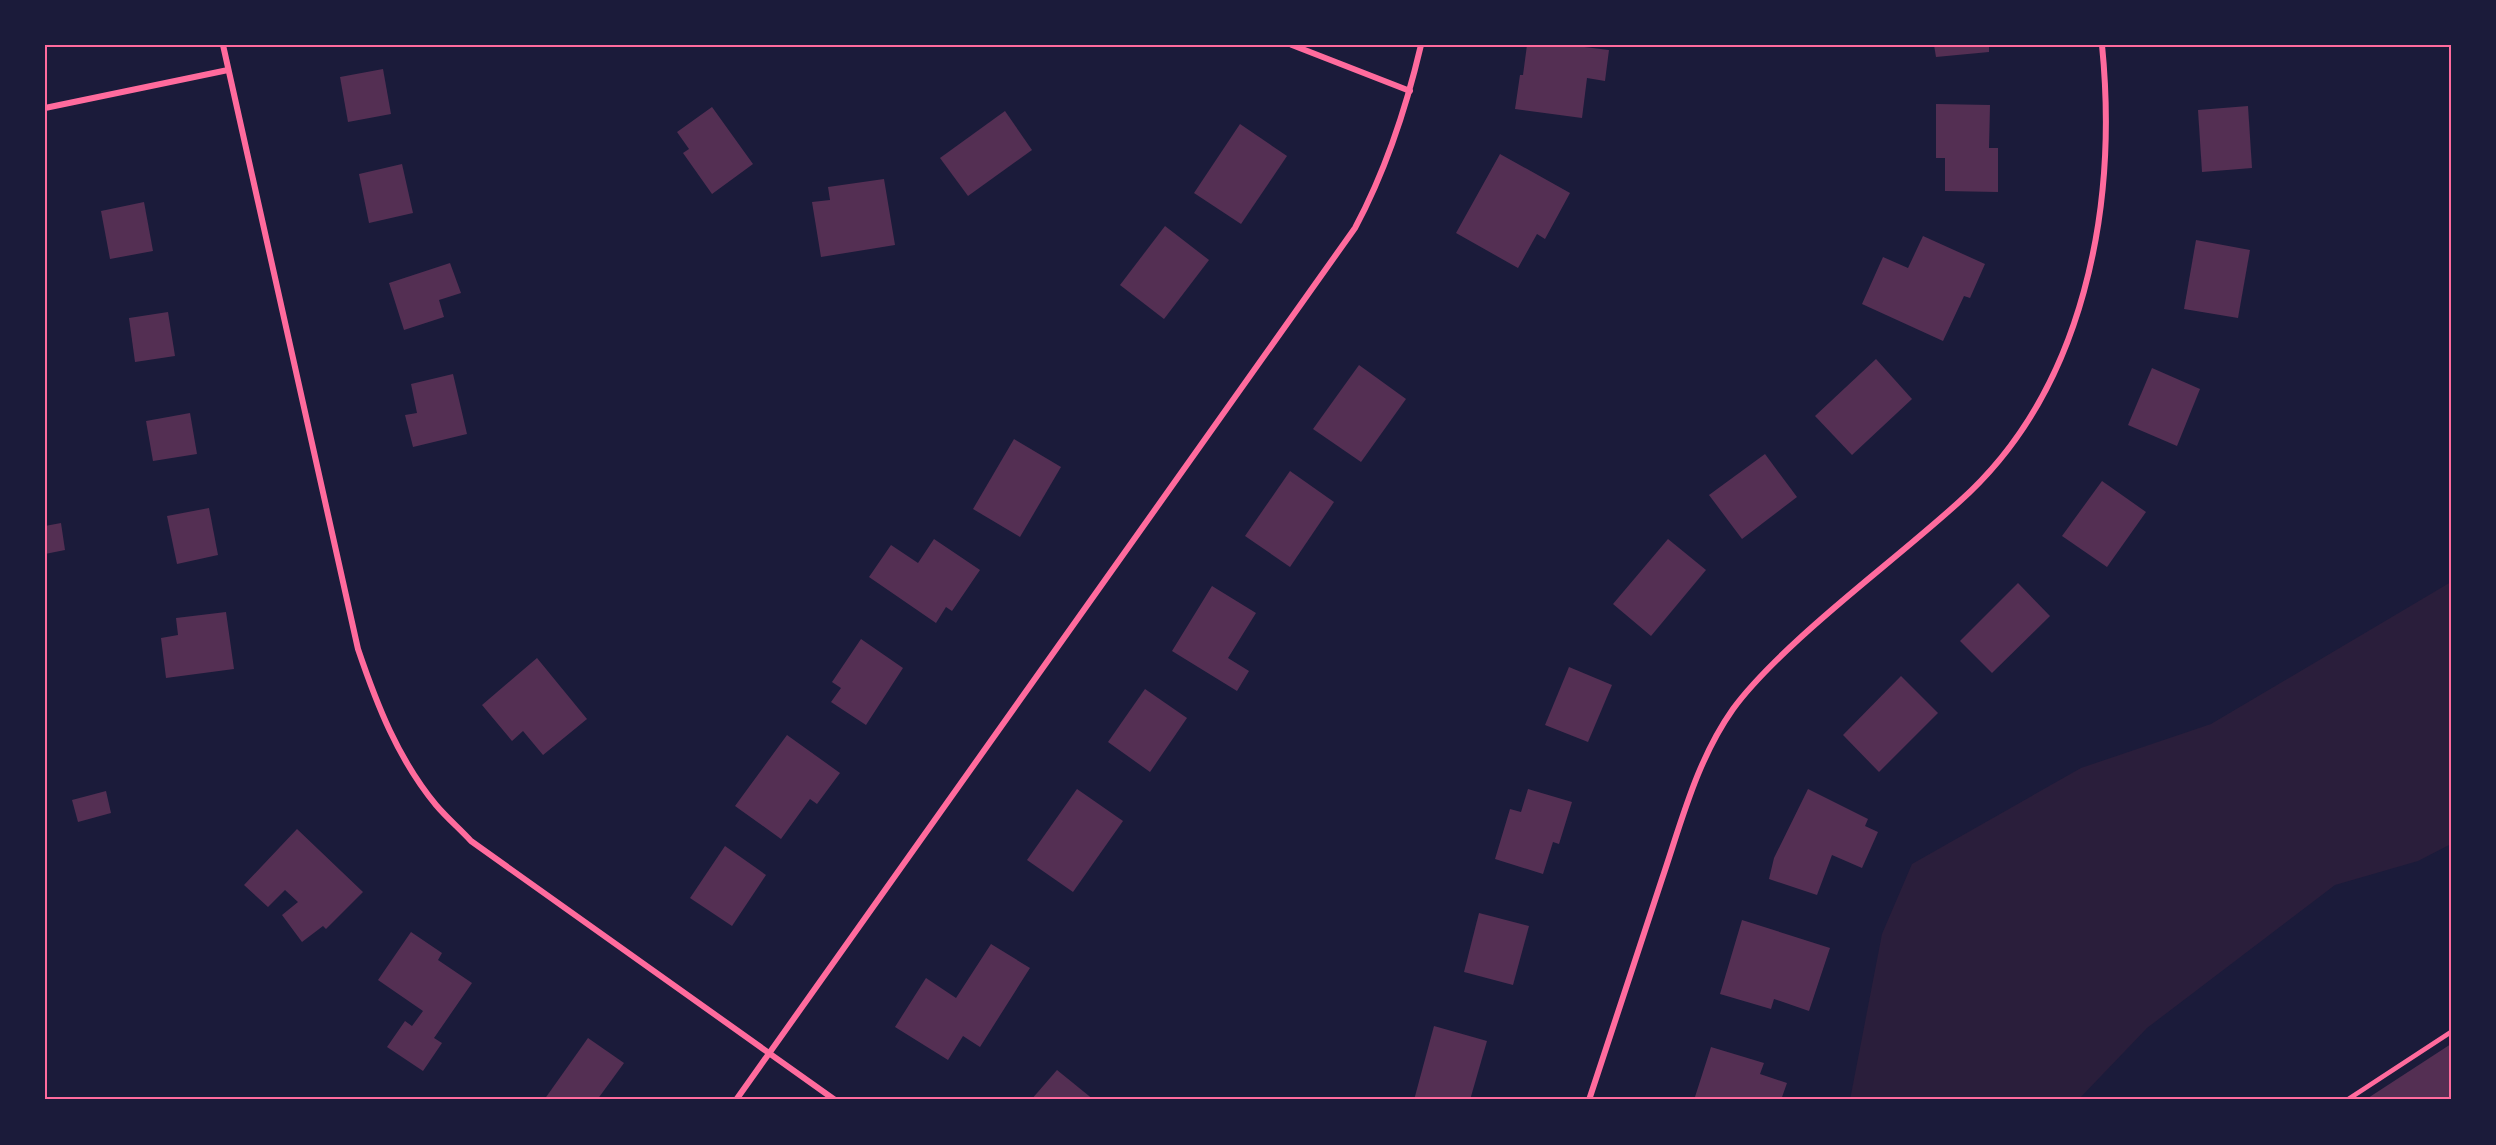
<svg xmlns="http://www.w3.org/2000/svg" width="2496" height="1145" font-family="'Work Sans',sans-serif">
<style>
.green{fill:#2a1e3b}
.building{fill:#542f53}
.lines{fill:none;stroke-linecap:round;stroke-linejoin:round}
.service{stroke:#ff6b9d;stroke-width:4.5}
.minor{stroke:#ff6b9d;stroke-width:6}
.neatline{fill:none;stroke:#ff6b9d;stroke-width:2}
</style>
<rect width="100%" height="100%" fill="#1b1b3a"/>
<path class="green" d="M2451 582V844L2418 861 2335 885 2147 1028 2078 1100H1850L1882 934 1912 864 2081 768 2211 724Z"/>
<g class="building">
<path d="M1527 45H1568L1609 50 1605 81 1587 78 1582 118 1515 109 1520 75H1523Z"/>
<path d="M1934 45H1989V52L1936 57Z"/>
<path d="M383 69 391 114 348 122 340 77Z"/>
<path d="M1936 104 1990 105 1989 148H1998V192L1945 191V158H1936Z"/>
<path d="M2248 106 2252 168 2202 172 2198 110Z"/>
<path d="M712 107 753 164 712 194 683 153 689 149 677 132Z"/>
<path d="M1005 111 1032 150 968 196 940 158Z"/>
<path d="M1240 124 1287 156 1241 224 1194 193Z"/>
<path d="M1500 154 1570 193 1545 239 1537 234 1518 268 1456 233Z"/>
<path d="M402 164 413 213 369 223 359 174Z"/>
<path d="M884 179 895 245 821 257 812 202 830 200 828 187Z"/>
<path d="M144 202 153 251 110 259 101 211Z"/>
<path d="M1165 226 1209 260 1164 319 1120 285Z"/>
<path d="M1923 236 1985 264 1970 298 1964 296 1943 341 1862 304 1883 257 1908 268Z"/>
<path d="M2196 240 2250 250 2238 318 2184 309Z"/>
<path d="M450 263 461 293 439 300 444 317 404 330 389 283Z"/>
<path d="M168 312 175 356 135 362 129 318Z"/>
<path d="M1876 359 1912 399 1852 455 1815 416Z"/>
<path d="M1359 365 1406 399 1361 462 1313 429Z"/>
<path d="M2152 368 2200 389 2177 446 2128 425Z"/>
<path d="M453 374 467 434 413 447 405 415 417 413 411 384Z"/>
<path d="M190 413 197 454 153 461 146 421Z"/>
<path d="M1014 439 1061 467 1020 537 973 509Z"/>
<path d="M1765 454 1797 497 1742 539 1709 495Z"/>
<path d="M1290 471 1334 502 1290 567 1245 536Z"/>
<path d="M2102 481 2146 512 2107 567 2062 536Z"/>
<path d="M209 508 218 555 177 564 167 516Z"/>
<path d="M61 523 65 550 45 554V526Z"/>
<path d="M934 539 980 570 952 611 946 607 936 623 869 577 891 545 918 563Z"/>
<path d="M1668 539 1706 570 1651 636 1613 604Z"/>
<path d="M2018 583 2050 616 1992 673 1960 641Z"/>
<path d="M1212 586 1256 613 1228 658 1249 671 1237 691 1172 651Z"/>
<path d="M226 612 234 669 166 678 161 638 178 635 176 618Z"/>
<path d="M861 639 903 668 866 725 831 702 841 688 832 682Z"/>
<path d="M537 658 587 719 543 755 523 731 512 741 482 705Z"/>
<path d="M1569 667 1612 685 1588 742 1545 725Z"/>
<path d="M1901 676 1938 713 1879 772 1843 735Z"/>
<path d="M1145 689 1187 718 1150 772 1108 742Z"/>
<path d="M787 735 840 773 817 804 810 799 781 839 735 806Z"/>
<path d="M1077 789 1123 821 1073 892 1027 860Z"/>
<path d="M1528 789 1572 802 1559 844 1553 842 1543 874 1495 859 1510 809 1521 812Z"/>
<path d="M1808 789 1868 819 1865 826 1878 832 1862 868 1832 855 1817 895 1769 879 1774 858Z"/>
<path d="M106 791 111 813 78 822 72 800Z"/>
<path d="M297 829 363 892 326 929 323 926 302 942 282 915 298 902 285 890 268 907 244 885Z"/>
<path d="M725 846 766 875 732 926 690 898Z"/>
<path d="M1479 913 1529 926 1513 985 1464 972Z"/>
<path d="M1742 920 1830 948 1809 1011 1774 999 1771 1009 1720 994Z"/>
<path d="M411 932 442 953 438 960 472 983 434 1038 442 1043 423 1071 387 1047 405 1021 412 1026 423 1011 378 980Z"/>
<path d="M991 944 1030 968 980 1047 963 1036 948 1060 895 1027 926 978 956 998Z"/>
<path d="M1434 1026 1487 1041 1470 1100H1414Z"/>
<path d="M588 1038 624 1063 597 1100H544Z"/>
<path d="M2451 1044V1100H2369L2368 1098Z"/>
<path d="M1711 1047 1764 1063 1760 1074 1787 1083 1781 1100H1694Z"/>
<path d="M1057 1070 1094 1100H1031Z"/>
</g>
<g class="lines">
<path class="service" d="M2347 1100 2451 1032"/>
<g class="minor">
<path d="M223 45 358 649C377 705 398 759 436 805 447 818 460 829 471 841L835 1100"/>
<path d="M1292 45 1410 91"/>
<path d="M45 108 228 70"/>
<path d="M736 1100 1355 228C1386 170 1406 109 1421 45"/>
<path d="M1589 1100C1614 1026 1638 952 1662 879 1682 820 1697 760 1733 709 1752 683 1776 660 1800 638 1851 591 1907 549 1959 502 2085 390 2118 206 2102 45"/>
</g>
</g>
<rect width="2496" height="1145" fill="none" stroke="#1b1b3a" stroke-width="93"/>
<rect x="46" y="46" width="2404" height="1052" class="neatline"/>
</svg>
